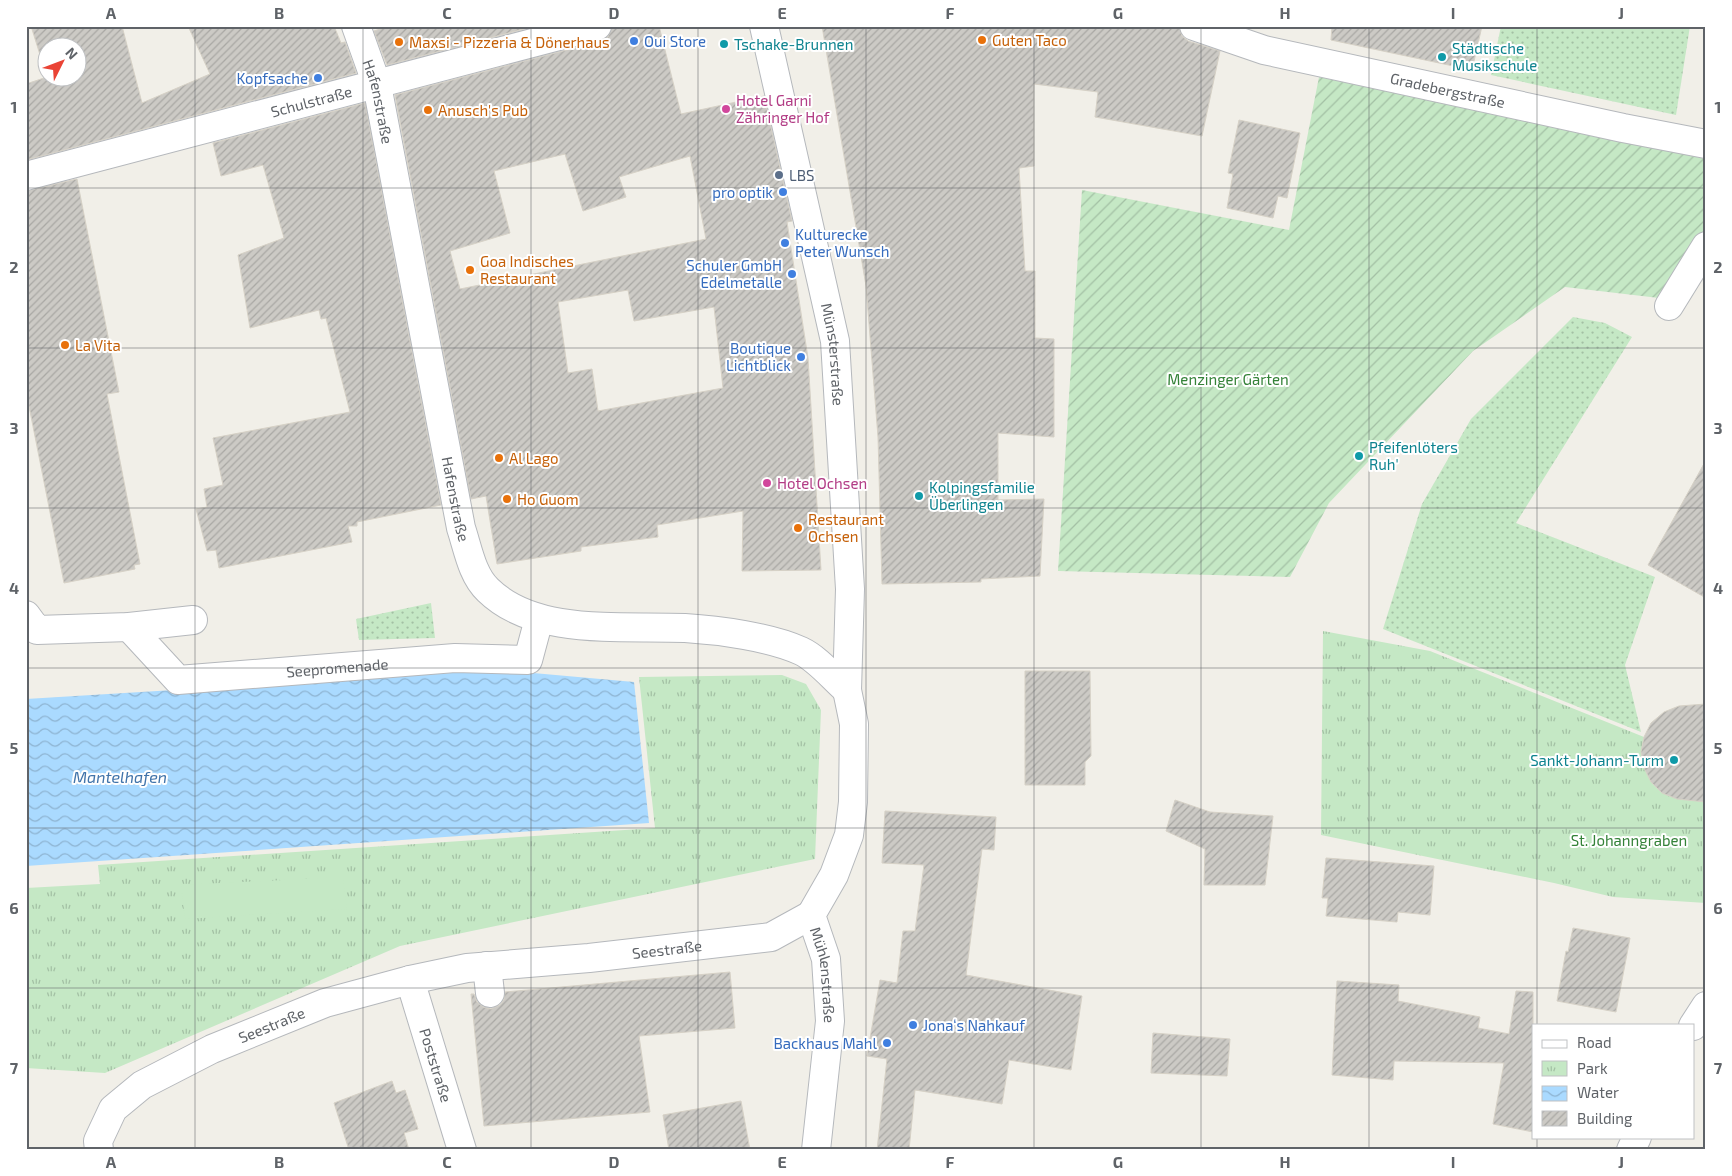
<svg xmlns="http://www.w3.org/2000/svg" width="1732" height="1176" font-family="'Exo 2',sans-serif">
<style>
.grass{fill:url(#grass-dots)}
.park{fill:url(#park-tufts)}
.garden{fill:url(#garden-furrows)}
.pitch{fill:#c5e8c5}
.water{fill:url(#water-waves)}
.building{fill:url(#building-hatch);stroke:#d6d1c6;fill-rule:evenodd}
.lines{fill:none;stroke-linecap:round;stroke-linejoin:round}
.minor-casing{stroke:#b5b8bc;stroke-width:30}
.minor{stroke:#fff;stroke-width:28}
.grid{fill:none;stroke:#5f6368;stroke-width:1;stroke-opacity:0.55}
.food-dot{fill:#e8710a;stroke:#fff;stroke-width:2}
.shop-dot{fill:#3f7fe0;stroke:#fff;stroke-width:2}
.culture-dot{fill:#0f9aa8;stroke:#fff;stroke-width:2}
.hotel-dot{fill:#d1479c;stroke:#fff;stroke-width:2}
.service-dot{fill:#5c6f8a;stroke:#fff;stroke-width:2}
.labels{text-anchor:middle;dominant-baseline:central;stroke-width:4;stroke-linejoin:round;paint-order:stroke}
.food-label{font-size:15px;fill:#c56008;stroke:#fff;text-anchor:start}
.shop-label{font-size:15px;fill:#366cbe;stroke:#fff;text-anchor:end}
.culture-label{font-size:15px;fill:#0d838f;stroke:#fff;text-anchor:start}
.street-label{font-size:15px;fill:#5f6368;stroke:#fff}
.hotel-label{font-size:15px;fill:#b23c85;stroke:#fff;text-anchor:start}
.service-label{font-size:15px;fill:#4e5e75;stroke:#fff;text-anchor:start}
.park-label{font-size:15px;fill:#348238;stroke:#fff}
.water-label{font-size:16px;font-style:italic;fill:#4174aa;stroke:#fff}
.neatline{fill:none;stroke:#5f6368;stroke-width:2}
.grid-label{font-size:16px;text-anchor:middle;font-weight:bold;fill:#5f6368}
</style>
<defs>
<pattern id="grass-dots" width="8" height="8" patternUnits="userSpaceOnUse" patternTransform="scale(1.25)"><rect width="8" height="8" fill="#c5e8c5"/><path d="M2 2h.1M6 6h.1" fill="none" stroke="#a3c0a4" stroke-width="1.8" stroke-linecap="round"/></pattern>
<pattern id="park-tufts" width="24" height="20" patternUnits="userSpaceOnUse" patternTransform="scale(1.25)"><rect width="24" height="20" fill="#c5e8c5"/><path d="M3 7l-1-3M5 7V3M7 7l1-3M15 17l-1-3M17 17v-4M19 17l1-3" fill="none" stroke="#a3c0a4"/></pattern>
<pattern id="garden-furrows" width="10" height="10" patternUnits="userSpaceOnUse" patternTransform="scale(1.25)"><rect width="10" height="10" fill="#c5e8c5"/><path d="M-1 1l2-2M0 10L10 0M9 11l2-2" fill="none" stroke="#a3c0a4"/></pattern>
<pattern id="water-waves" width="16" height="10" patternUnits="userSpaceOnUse" patternTransform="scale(1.25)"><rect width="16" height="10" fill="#aadaff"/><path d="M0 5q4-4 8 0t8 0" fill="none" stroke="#8eb4d2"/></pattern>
<pattern id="building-hatch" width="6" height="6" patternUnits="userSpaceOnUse" patternTransform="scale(1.25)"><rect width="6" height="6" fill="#cccac5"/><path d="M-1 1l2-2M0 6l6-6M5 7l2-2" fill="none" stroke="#a9a8a4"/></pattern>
</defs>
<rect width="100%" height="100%" fill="#f1efe8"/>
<g class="grass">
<path d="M1501 26H1690L1676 115 1491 75Z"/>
<path d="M1573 317 1605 323 1632 337 1516 523 1655 577 1625 665 1641 732 1383 629 1422 504 1471 419Z"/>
<path d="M431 603 435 638 359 640 356 619Z"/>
</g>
<g class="park">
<path d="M1323 631 1430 651 1644 737C1636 779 1662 808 1706 797V903L1613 897 1554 883 1321 835Z"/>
<path d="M782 675 806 684 821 710 815 859 400 946 105 1073 26 1068V888L100 884 98 865 655 828 639 677Z"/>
</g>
<path class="garden" d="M1319 77 1706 159V231L1659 298 1565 287 1473 351 1329 503 1290 577 1058 571 1082 190 1289 230Z"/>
<path class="pitch" d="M343 877 347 909 185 919 181 885Z"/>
<path class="water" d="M500 670 634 682 649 823 26 866V699Z"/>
<g class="building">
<path d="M31 26H122L142 103 210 74 188 26H334L341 43 345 42 356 73 26 160V84L47 77ZM48 48H78V78H48Z"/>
<path d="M389 26H535L387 65 374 31Z"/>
<path d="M612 26H659L681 114 764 96 792 221 787 222 808 358 821 570 742 571 743 511 657 525 658 537 581 547V551L497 564 486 496 471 499 395 95 601 41 608 37ZM565 154 583 211 626 197 619 177 690 156 706 239 460 289 450 251 510 233 494 171ZM628 290 634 321 714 307 723 388 598 411 592 369 568 373 558 302Z"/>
<path d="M822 26H1179L1182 36 1188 41 1220 51 1202 136 1095 117 1098 92 1034 84V166L1019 168 1025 271H1035V338L1054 339V437L998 433V500L1044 499 1040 576 981 579V582L882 584 878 437 866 286Z"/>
<path d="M1332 26H1482L1472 70 1331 40Z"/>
<path d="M365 103 441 505 357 522V526H348L352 542 219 568 216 550 207 551 196 509 207 507 204 489 223 485 213 438 350 412 326 318 321 319 319 310 250 328 238 255 284 238 263 165 221 176 213 143Z"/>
<path d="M1239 120 1300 133 1287 198 1278 196 1273 218 1227 208 1233 174 1228 173Z"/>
<path d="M77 179 119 392 107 394 140 564 134 565 135 569 64 583 26 391V191Z"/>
<path d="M1706 460V598L1648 565Z"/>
<path d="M1025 671H1090L1091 756 1085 762V785H1025Z"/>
<path d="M1706 704V802L1677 799 1662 793 1651 782 1644 768 1641 752 1644 737 1651 723 1664 712 1679 706Z"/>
<path d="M1175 800 1210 812 1273 816 1265 885H1204L1205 849 1166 831Z"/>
<path d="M885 811 996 817 994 850 982 849 966 975 1082 996 1071 1070 1009 1060 1002 1104 915 1090 909 1150H877L887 1059 867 1056 880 980 897 983 903 931H915L924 865 882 863Z"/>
<path d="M1326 858 1434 866 1430 915 1398 912 1397 922 1326 916 1328 898H1322Z"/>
<path d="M1573 928 1630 938 1616 1012 1557 1001 1566 951 1568 952Z"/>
<path d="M730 972 735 1028 639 1036 650 1112 484 1126 471 994H474L477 1002 483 1007 491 1009 500 1005 504 1000 505 992Z"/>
<path d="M1337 981 1399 985 1398 1001 1480 1017 1478 1028 1509 1034 1516 991 1533 992V1132L1493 1124 1504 1063 1394 1061 1393 1080 1332 1075Z"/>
<path d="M1153 1033 1230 1039 1227 1076 1151 1073Z"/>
<path d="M392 1081 396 1093 405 1090 418 1129 404 1133 409 1150H349L334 1103Z"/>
<path d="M741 1101 750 1150H669L663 1115Z"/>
</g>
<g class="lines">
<g class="minor-casing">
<g id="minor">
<path id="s1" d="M356 26 377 85 461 528C468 549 472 575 488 590 536 637 624 625 685 628 718 630 771 637 801 651 818 659 833 678 847 690"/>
<path id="s2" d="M764 26 835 341 850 589 847 690 854 724 853 802 849 835 834 875 811 915 826 959 830 1021 816 1150"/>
<path id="s3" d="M1194 26 1264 50 1623 128 1706 144"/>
<path id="s4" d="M26 176 597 26"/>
<path d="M1669 306 1706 246"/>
<path d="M26 615 37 630 129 627 193 620"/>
<path id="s5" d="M129 627 178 680 455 658 528 660 539 619"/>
<path d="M487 966 490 993"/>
<path id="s6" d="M410 980 462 1150"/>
<path d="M1693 1026 1706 1006"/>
<path id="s7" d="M99 1150 98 1141 113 1109 142 1085 212 1049 325 1003 410 980 467 968 589 958 771 937 811 915"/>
<path d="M1631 1150 1637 1137"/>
</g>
</g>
<use href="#minor" class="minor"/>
</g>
<path class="grid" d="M195 26V1150M363 26V1150M531 26V1150M698 26V1150M866 26V1150M1034 26V1150M1201 26V1150M1369 26V1150M1537 26V1025M26 188H1706M26 348H1706M26 508H1706M26 668H1706M26 828H1706M26 988H1706M1537 1137V1150"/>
<g class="food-dot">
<circle cx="982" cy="40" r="5"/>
<circle cx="399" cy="42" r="5"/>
<circle cx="428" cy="110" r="5"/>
<circle cx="470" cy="270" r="5"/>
<circle cx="65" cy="345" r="5"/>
<circle cx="499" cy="458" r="5"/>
<circle cx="507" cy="499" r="5"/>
<circle cx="798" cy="528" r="5"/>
</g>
<g class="shop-dot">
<circle cx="634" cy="41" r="5"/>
<circle cx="318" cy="78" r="5"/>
<circle cx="783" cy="192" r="5"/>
<circle cx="785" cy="243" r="5"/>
<circle cx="792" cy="274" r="5"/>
<circle cx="801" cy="357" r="5"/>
<circle cx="913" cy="1025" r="5"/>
<circle cx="887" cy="1043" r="5"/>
</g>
<g class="culture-dot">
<circle cx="724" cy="44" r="5"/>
<circle cx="1442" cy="57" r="5"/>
<circle cx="1359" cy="456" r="5"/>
<circle cx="919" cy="496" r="5"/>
<circle cx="1674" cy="760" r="5"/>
</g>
<g class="hotel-dot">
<circle cx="726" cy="109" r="5"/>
<circle cx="767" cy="483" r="5"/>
</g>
<circle class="service-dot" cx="779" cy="175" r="5"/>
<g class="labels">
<g class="food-label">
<text x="992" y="40">Guten Taco</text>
<text x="409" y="42">Maxsi - Pizzeria &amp; Dönerhaus</text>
<text x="438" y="110">Anusch's Pub</text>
<text x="480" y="261">Goa Indisches<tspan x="480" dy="17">Restaurant</tspan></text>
<text x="75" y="345">La Vita</text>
<text x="509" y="458">Al Lago</text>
<text x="517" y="499">Ho Guom</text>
<text x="808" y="519">Restaurant<tspan x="808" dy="17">Ochsen</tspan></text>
</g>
<g class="shop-label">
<text x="644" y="41" text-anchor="start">Oui Store</text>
<text x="308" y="78">Kopfsache</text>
<text x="773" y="192">pro optik</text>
<text x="795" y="234" text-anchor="start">Kulturecke<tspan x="795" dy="17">Peter Wunsch</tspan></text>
<text x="782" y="265">Schuler GmbH<tspan x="782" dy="17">Edelmetalle</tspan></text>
<text x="791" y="348">Boutique<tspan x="791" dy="17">Lichtblick</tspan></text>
<text x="923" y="1025" text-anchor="start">Jona‘s Nahkauf</text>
<text x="877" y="1043">Backhaus Mahl</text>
</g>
<g class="culture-label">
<text x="734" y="44">Tschake-Brunnen</text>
<text x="1452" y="48">Städtische<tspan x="1452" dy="17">Musikschule</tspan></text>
<text x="1369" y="447">Pfeifenlöters<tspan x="1369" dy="17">Ruh'</tspan></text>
<text x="929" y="487">Kolpingsfamilie<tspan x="929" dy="17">Überlingen</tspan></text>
<text x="1664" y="760" text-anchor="end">Sankt-Johann-Turm</text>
</g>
<g class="street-label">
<text stroke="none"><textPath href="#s3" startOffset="262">Gradebergstraße</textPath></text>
<text stroke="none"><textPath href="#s1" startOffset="79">Hafenstraße</textPath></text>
<text stroke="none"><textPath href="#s4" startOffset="295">Schulstraße</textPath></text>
<text stroke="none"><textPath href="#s2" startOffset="336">Münsterstraße</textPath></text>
<text stroke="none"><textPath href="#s1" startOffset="484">Hafenstraße</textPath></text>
<text stroke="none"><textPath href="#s5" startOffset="232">Seepromenade</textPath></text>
<text stroke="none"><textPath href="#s7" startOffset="630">Seestraße</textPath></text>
<text stroke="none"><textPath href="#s2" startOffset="969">Mühlenstraße</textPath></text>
<text stroke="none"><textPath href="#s7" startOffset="225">Seestraße</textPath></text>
<text stroke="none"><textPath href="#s6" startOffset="89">Poststraße</textPath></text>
</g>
<g class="hotel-label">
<text x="736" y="100">Hotel Garni<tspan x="736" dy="17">Zähringer Hof</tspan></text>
<text x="777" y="483">Hotel Ochsen</text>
</g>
<g class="service-label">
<text x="789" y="175">LBS</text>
</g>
<g class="park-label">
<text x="1228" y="379">Menzinger Gärten</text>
<text x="1629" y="840">St. Johanngraben</text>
</g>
<g class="water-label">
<text x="120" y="776">Mantelhafen</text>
</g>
</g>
<rect width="1732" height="1176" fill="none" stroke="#ffffff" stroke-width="55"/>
<rect x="1532" y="1024" width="162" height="115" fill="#ffffff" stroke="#bfc1c3"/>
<rect x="1542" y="1040" width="25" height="8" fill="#ffffff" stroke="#bfc1c3"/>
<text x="1577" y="1048" font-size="15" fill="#5f6368">Road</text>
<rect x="1542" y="1061" width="25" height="15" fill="url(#park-tufts)" stroke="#bfc1c3"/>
<text x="1577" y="1074" font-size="15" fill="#5f6368">Park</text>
<rect x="1542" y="1086" width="25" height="15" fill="url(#water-waves)" stroke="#bfc1c3"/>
<text x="1577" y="1098" font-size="15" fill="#5f6368">Water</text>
<rect x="1542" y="1111" width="25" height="15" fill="url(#building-hatch)" stroke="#bfc1c3"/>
<text x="1577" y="1124" font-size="15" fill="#5f6368">Building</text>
<g transform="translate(62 62) rotate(48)"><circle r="24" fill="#ffffff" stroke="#bfc1c3"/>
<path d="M0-4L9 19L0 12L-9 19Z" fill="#ea4335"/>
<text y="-8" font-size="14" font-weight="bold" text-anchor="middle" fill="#5f6368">N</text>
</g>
<rect x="28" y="28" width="1676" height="1120" class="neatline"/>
<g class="grid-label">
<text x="111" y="19">A</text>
<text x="279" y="19">B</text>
<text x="447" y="19">C</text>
<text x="614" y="19">D</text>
<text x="782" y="19">E</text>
<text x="950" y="19">F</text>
<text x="1118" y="19">G</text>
<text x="1285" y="19">H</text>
<text x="1453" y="19">I</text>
<text x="1621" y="19">J</text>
<text x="14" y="113">1</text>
<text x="1718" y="113">1</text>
<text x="14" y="273">2</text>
<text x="1718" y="273">2</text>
<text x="14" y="434">3</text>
<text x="1718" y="434">3</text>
<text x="14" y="594">4</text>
<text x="1718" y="594">4</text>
<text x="14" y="754">5</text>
<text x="1718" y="754">5</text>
<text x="14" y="914">6</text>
<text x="1718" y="914">6</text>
<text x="14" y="1074">7</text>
<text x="1718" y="1074">7</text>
<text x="111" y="1168">A</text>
<text x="279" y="1168">B</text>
<text x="447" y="1168">C</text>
<text x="614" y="1168">D</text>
<text x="782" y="1168">E</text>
<text x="950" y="1168">F</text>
<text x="1118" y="1168">G</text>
<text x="1285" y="1168">H</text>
<text x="1453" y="1168">I</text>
<text x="1621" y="1168">J</text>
</g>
</svg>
